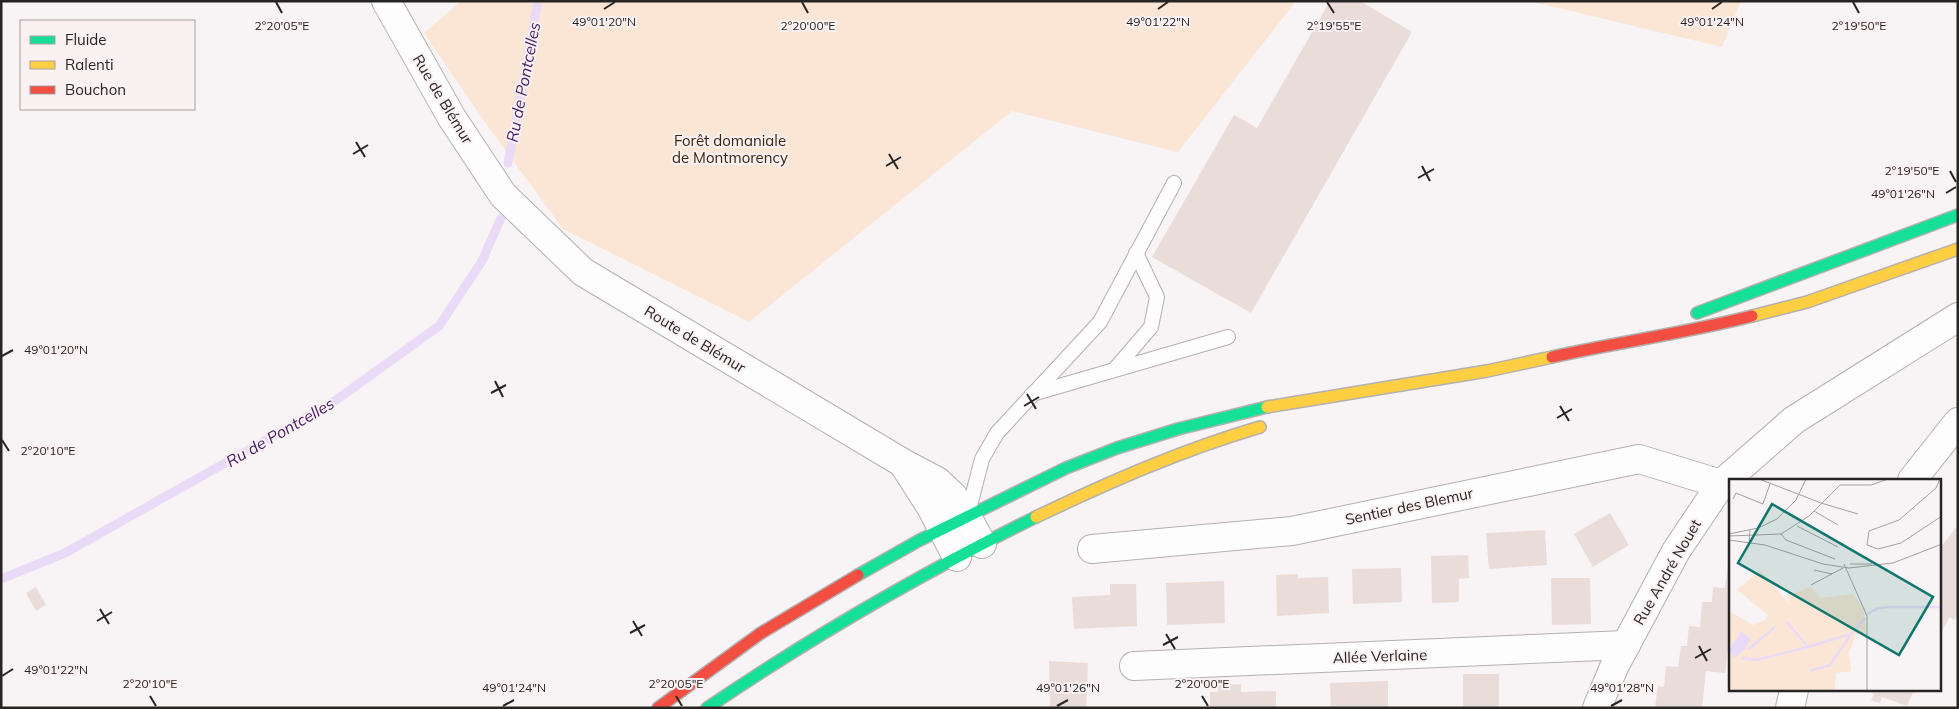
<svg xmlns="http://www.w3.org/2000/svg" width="1959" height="709" font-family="Mulish,sans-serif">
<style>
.green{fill:#fbe6d5}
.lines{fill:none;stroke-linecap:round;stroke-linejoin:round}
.stream{stroke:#e9dbf7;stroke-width:9}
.building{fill:#eadcd9}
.lane-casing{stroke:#b3b0b0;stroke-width:16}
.street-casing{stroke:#b3b0b0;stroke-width:30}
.fast-casing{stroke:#b3b0b0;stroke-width:14}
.slow-casing{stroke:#b3b0b0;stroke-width:14}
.jam-casing{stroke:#b3b0b0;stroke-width:14}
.lane{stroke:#fefdfd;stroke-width:14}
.street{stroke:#fefdfd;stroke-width:28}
.fast{stroke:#16e098;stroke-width:11}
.slow{stroke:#ffcf43;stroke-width:11}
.jam{stroke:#f24e42;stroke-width:11}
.ticks{fill:none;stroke:#272424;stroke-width:2}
.labels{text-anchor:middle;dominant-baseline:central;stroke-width:4;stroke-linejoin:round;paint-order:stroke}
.street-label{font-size:15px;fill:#272424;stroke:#faf1f3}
.park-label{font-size:15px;fill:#3b250d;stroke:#faf1f3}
.water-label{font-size:16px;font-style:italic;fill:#421a63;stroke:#faf1f3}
.inset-river{fill:none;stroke:#e9dbf7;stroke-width:2.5}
.inset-road{fill:none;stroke:#a4a0a1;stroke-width:1}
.view{fill:#0f766e;fill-opacity:0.15;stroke:#0f766e;stroke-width:2.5}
.inset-edge{fill:none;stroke:#272424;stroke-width:2.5}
.ticks-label{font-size:12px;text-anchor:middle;fill:#272424;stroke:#faf1f3;stroke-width:4;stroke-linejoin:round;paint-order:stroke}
</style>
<rect width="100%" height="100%" fill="#f8f3f4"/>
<g class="green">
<path d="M461 1H1296L1178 152 1012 111 749 322 563 229 487 125 424 33Z"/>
<path d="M1529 1H1741L1722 47Z"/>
</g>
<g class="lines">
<g class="stream">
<path d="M508 163 538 1"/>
<path d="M1 579 65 553 332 403 439 326 482 261 501 218"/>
</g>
</g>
<g class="building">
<path d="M1330 1H1360L1412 32 1251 313 1152 257 1234 115 1257 128Z"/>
<path d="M1610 513 1629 545 1593 567 1574 534Z"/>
<path d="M1958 525V614L1954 620 1950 617 1940 634V548Z"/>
<path d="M1545 530 1547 565 1489 569 1486 533Z"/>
<path d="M1468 555 1469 578 1459 579V602L1432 603 1431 556Z"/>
<path d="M1728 565 1730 566V631L1725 673 1706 671 1702 708 1655 707 1658 686 1664 687 1666 666 1678 667 1681 646H1687L1689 626 1700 627 1702 602H1712L1713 587 1725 588Z"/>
<path d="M1401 568 1402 602 1353 604 1352 569Z"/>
<path d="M1298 574V578L1328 577 1329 613 1277 616 1276 575Z"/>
<path d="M1551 578H1590L1591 624 1552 625Z"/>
<path d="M1224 581 1225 623 1167 625 1166 583Z"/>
<path d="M1110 584H1136L1137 626 1074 629 1072 597 1110 595Z"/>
<path d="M36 587 46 605 36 611 26 593Z"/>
<path d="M1049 661 1088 663 1086 708H1050Z"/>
<rect x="1463" y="674" width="36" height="34"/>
<path d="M1388 681V708H1331L1330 683Z"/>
<path d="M1241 684V692L1276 691V708H1210V692H1218V685Z"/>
<path d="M1866 690H1914L1907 706 1882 697 1880 703 1871 700 1874 694Z"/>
</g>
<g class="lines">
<g class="lane-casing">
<g id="lane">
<path d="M1115 369 1151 327 1157 297 1136 253"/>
<path d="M1032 394 1228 337"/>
<path d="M967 517 982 459 997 433 1100 322 1174 183"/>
</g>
</g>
<g class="street-casing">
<g id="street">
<path d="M386 1 452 118 503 195 583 272 903 463 937 481 953 496 967 517 982 544"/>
<path d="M904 465 931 507 957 557"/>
<path d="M1912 480 1958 422"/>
<path d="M1092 549 1292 531 1639 459 1721 484"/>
<path d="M1134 666 1626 645"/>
<path d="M1597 708 1614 667 1676 551 1721 484 1794 420 1958 317"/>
<path d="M1790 708 1794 690"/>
</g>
</g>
<g class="fast-casing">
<g id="fast">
<path d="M1697 313 1958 215"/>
<path d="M858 575 918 541 1066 468 1117 448 1178 429 1267 407"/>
<path d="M707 708C812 637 922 573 1036 517"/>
</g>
</g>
<g class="slow-casing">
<g id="slow">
<path d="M1752 316 1807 302 1958 249"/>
<path d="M1267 407 1487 371 1552 357"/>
<path d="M1036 517C1109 482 1182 450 1260 427"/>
</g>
</g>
<g class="jam-casing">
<g id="jam">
<path d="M1552 357C1619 342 1686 333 1752 316"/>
<path d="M658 708 761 633 858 575"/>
</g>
</g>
<use href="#lane" class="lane"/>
<use href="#street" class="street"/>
<use href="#fast" class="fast"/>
<use href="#slow" class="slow"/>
<use href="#jam" class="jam"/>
</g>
<path class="ticks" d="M276 2 282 13M802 2 808 13M1327 2 1334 13M1853 2 1859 13M604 9 615 2M1158 9 1168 2M1712 9 1722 2M356 142 365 157M353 154 368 145M889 154 898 169M886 166 901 157M1422 166 1430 181M1950 171 1956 182M1418 178 1434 169M1946 193 1956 187M2 356 13 350M495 381 503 397M491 393 506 385M1027 394 1036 409M1024 406 1039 397M1560 406 1569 421M1557 418 1572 409M2 440 9 451M100 609 109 624M97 621 112 612M633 621 642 636M630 633 645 625M1166 634 1175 649M1163 645 1178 637M1699 646 1707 661M1695 658 1711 649M2 676 13 669M150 696 156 706M676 696 682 706M1202 696 1208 706M503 706 514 700M1057 706 1068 700M1611 706 1622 700"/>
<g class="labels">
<g class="street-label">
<text transform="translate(443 99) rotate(59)">Rue de Blémur</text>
<text transform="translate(695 339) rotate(31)">Route de Blémur</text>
<text transform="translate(1409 506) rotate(-12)">Sentier des Blemur</text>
<text transform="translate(1667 572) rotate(-60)">Rue André Nouet</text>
<text transform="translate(1380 656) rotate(-2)">Allée Verlaine</text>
</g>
<g class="park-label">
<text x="730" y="140">Forêt domaniale<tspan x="730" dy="17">de Montmorency</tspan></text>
</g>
<g class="water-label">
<text transform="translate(523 82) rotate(-79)">Ru de Pontcelles</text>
<text transform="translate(280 432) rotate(-30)">Ru de Pontcelles</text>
</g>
</g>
<g transform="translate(1729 479)">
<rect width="212" height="212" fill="#f8f3f4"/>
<path d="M31 91 61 126 58 117 81 108 92 119 124 115 135 131 137 154 127 156 120 173 122 192 107 194 106 212H0V132L24 146 36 141 39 136 8 111Z" fill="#fbe6d5"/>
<path d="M12 152 22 160 16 170 5 179 0 171Z" fill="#e9dbf7"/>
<path class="inset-river" d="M139 135 149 129 162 128H213M57 142 79 168 122 155 136 139M20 170 46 148M13 179 27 181 79 168M81 192 101 186 121 157"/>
<path class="inset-road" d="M30 0 92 24 129 35M211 0 207 9 170 41 140 52 138 66 149 70 172 64 213 37M4 20 7 14 34 25 41 5M85 32 109 46M68 47 109 68M0 55 29 49 48 40 67 21 77 0M52 55 57 61 106 80M0 57 52 55 80 37 111 6H142L159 0M0 61 36 66 94 85 120 89 164 84 213 65M20 66 21 51M115 85 138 137V212M121 85H143M85 91 103 95M82 106 114 89"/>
<path class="view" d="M43 25 204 118 170 176 9 84Z"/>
<rect width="212" height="212" class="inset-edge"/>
</g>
<g class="ticks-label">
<text x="604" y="26">49°01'20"N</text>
<text x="1158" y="26">49°01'22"N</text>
<text x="1712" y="26">49°01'24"N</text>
<text x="282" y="30">2°20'05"E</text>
<text x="808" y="30">2°20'00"E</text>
<text x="1334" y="30">2°19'55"E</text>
<text x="1859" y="30">2°19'50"E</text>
<text x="1912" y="175">2°19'50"E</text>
<text x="1903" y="198">49°01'26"N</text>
<text x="56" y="354">49°01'20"N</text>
<text x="48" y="455">2°20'10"E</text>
<text x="56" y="674">49°01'22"N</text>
<text x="150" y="688">2°20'10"E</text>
<text x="676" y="688">2°20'05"E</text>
<text x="1202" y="688">2°20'00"E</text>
<text x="514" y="692">49°01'24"N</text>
<text x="1068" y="692">49°01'26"N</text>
<text x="1622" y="692">49°01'28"N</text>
</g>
<rect width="1959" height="709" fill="none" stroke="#272424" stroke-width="5"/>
<rect x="20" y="20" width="175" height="90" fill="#faf1f3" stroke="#a69fa0"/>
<rect x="30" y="36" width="25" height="8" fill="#16e098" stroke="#a69fa0"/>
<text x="65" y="45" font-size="15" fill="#272424">Fluide</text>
<rect x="30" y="61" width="25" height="8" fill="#ffcf43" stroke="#a69fa0"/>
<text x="65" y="70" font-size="15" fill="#272424">Ralenti</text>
<rect x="30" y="86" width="25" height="8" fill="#f24e42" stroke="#a69fa0"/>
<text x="65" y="95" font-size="15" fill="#272424">Bouchon</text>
</svg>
